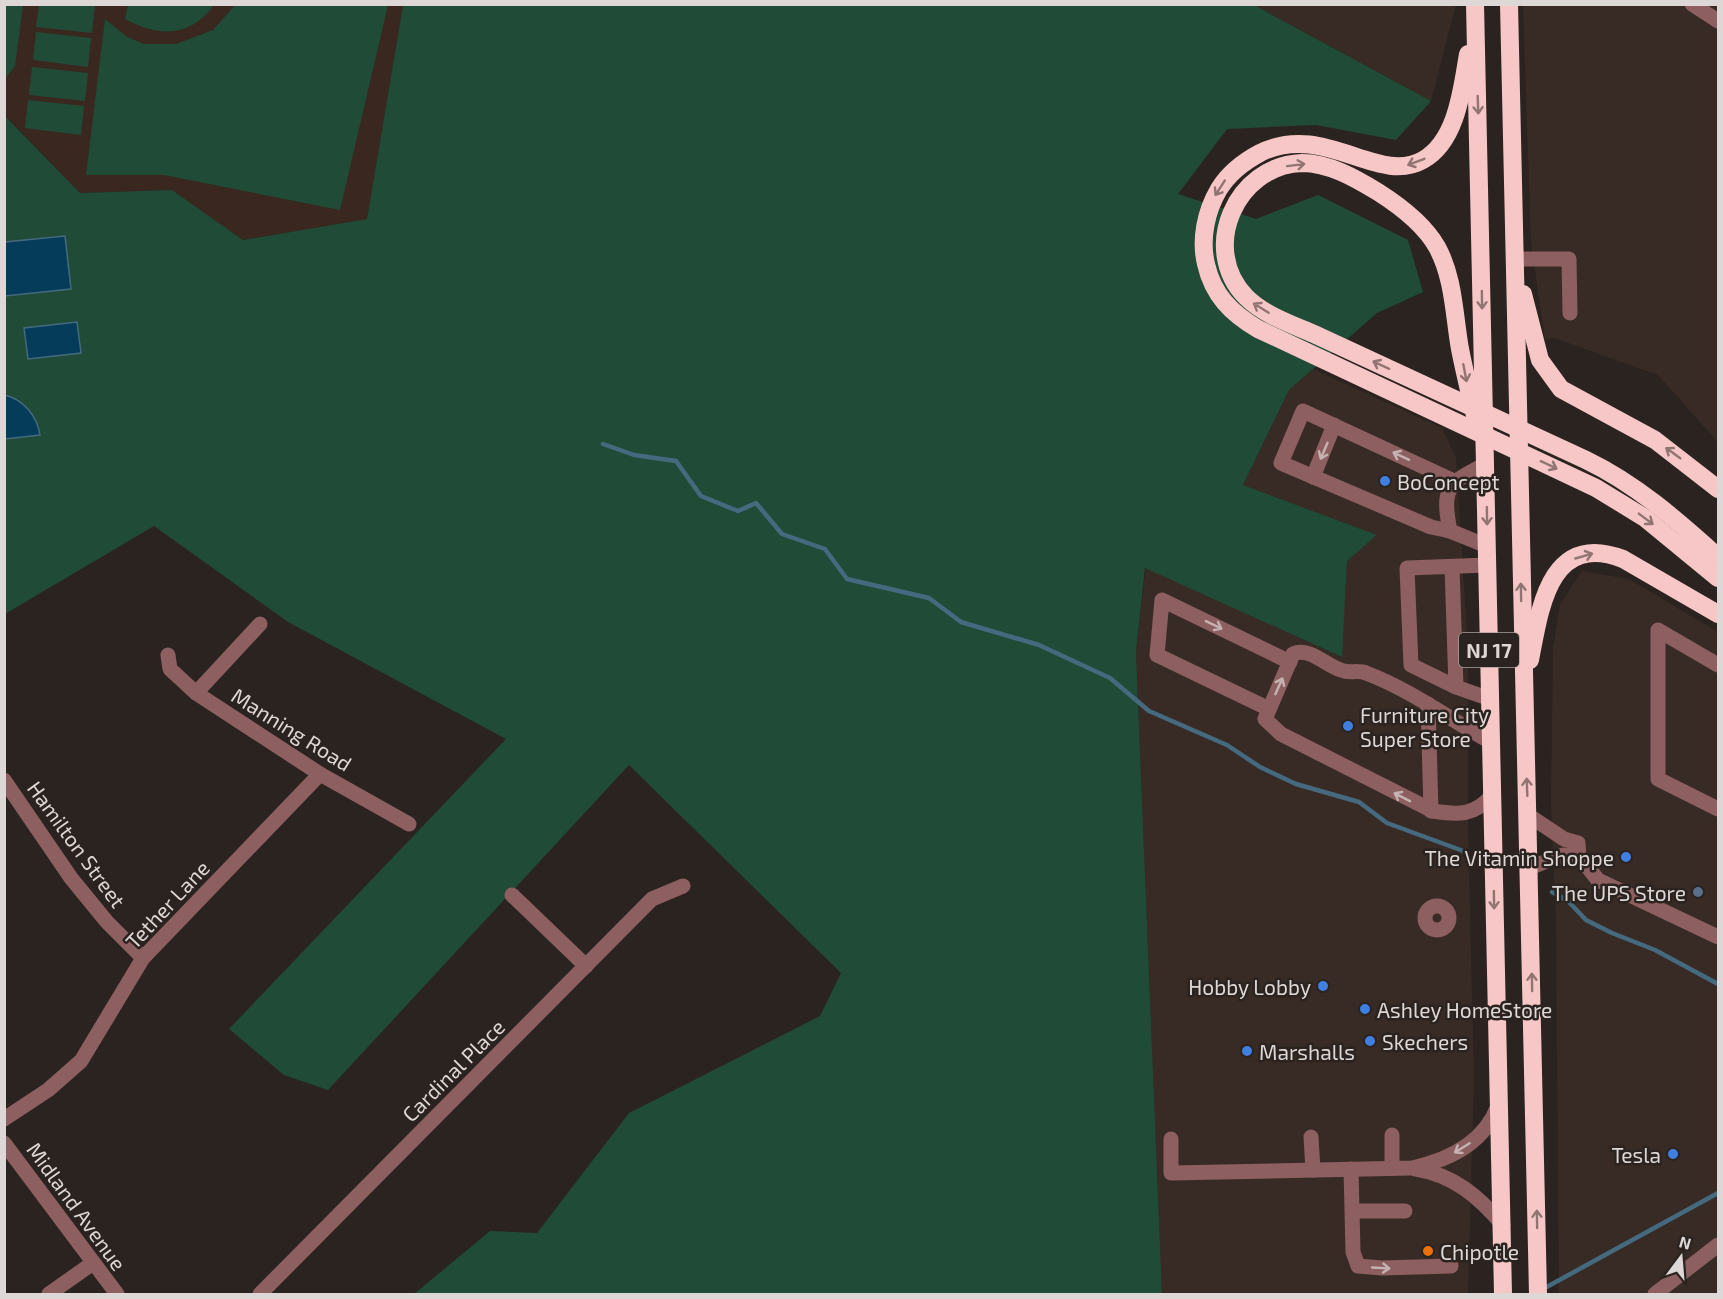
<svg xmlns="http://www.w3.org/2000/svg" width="1723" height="1299" font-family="'Exo 2',sans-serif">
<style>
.built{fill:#382b25}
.education{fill:#392720}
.green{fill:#204b36}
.water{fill:#043c5a;stroke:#456a7f;stroke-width:1.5}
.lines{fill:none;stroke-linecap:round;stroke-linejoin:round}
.stream{stroke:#456a7f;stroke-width:4.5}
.minor{stroke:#8d5f60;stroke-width:15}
.highway{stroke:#f6c7c6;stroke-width:18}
.oneway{stroke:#907572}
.oneway2{stroke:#c5b3b2}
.shop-dot{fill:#3f7fe0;stroke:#2b231f;stroke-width:2}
.service-dot{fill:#5c6f8a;stroke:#2b231f;stroke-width:2}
.food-dot{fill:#e8710a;stroke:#2b231f;stroke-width:2}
.labels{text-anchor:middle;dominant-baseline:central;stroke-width:5;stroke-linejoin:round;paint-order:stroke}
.shield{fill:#2b231f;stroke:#a8a19e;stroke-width:1.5}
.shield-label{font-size:20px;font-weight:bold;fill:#ddd7d5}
.poi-label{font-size:21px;fill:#ddd7d5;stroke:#2b231f;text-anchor:start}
.street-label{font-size:21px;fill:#ddd7d5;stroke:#2b231f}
</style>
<rect width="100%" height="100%" fill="#2b231f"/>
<g class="built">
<path d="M1456 4 1431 101 1254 5Z"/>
<path d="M1523 5H1718V442L1658 375 1554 338 1545 340 1531 242Z"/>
<path d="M1313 369 1442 428 1456 458 1468 651V828L1474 1078 1468 1294H1162L1136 652 1146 567 1341 657 1347 561 1377 535 1243 485 1289 390Z"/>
<path d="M1582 571 1629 579 1718 632V1294H1559L1556 923 1551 803 1553 648 1560 605Z"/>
</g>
<path class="education" d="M5 5H403L367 220 243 240 172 190 80 193 5 115Z"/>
<g class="green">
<path d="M5 4 23 5 15 66 5 79Z"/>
<path d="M236 4 388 5 340 210 164 175H86L105 19 127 37 144 44H176L213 30Z"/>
<path d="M39 5H95L92 33 36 27Z"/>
<path d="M128 5V4L214 5C190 38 158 37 125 19Z"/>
<path d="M403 5H1254L1431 101 1396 140 1316 125 1227 129 1178 194 1256 219 1318 195 1408 240 1423 292 1377 313 1289 390 1243 485 1377 535 1347 561 1342 657 1145 568 1136 652 1162 1294H414L490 1231 537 1233 629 1113 820 1016 841 973 629 765 328 1090 284 1075 229 1029 506 739 288 622 154 526 5 614 4 115 80 193 172 190 243 240 367 219Z"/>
<path d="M36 32 91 38 88 67 33 60Z"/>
<path d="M32 67 88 73 85 101 29 95Z"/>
<path d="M28 100 84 106 81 135 25 128Z"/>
</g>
<g class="water">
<path d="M65 236 71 289 5 296V242Z"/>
<path d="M77 322 81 353 28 359 24 328Z"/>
<path d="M5 395C24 400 37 416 40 435L5 439Z"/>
</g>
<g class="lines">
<g class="stream">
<path d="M603 444 634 455 676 461 701 496 738 511 756 503 782 534 825 549 847 579 929 598 961 622 1039 645 1110 678 1149 711 1227 745 1260 767 1296 784 1359 802 1387 823 1466 852"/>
<path d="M1552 892 1568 901 1586 920 1612 933 1655 950 1718 984"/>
<path d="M1543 1289 1718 1193"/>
</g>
<g class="minor">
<path d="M1692 4 1718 21"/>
<path d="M1514 259H1569L1570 313"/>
<path d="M1486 464C1449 483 1441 486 1450 531L1487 546"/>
<path d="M1313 477 1334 425"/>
<path d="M1450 531 1431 527 1281 463 1303 411 1454 481"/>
<path d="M1488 565 1407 568 1411 665 1456 687 1490 699"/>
<path d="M1452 567 1456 687"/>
<path d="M168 655 170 669 196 693 320 774 409 824"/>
<path d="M1718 665 1658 630V779L1718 809"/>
<path d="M196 693 260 624"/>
<path d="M1428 704 1431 811"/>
<path d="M1269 709 1157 655 1162 600 1290 662"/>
<path d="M1491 742C1449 719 1411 690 1366 673 1359 670 1351 673 1344 671 1328 668 1310 646 1293 654L1265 719 1281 734 1433 811C1458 815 1475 816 1492 795"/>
<path d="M4 780 71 878 107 922 143 958"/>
<path d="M1528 815 1564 839 1578 843 1579 856 1598 880 1718 937"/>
<path d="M1529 868 1563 855 1579 856"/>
<path d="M512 895 586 966"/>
<circle cx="1437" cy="918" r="12"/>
<path d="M4 1119 48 1090 81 1061 143 958 320 774"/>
<path d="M1392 1135V1168"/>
<path d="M1311 1137 1313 1170"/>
<path d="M1171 1139V1173L1412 1168C1449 1160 1484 1143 1498 1106"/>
<path d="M4 1143 117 1294"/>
<path d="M1351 1169 1353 1252 1358 1266 1382 1268 1451 1266"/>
<path d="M1416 1169C1454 1175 1479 1197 1503 1225"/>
<path d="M1353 1211H1405"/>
<path d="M49 1294 93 1263"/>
<path d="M260 1294 652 899 683 886"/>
<path d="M1655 1294 1718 1245"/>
</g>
<g class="highway">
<path d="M1475 4 1503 1294"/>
<path d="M1509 4 1538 1294"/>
<path d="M1468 54C1462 89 1457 141 1423 160 1378 186 1324 121 1260 153 1243 162 1229 173 1219 189 1206 211 1200 239 1206 264 1213 295 1231 313 1258 329L1596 488 1645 518 1718 578"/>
<path d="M1523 294 1540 360 1561 389 1655 440 1718 489"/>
<path d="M1477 424C1471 399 1465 374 1460 349 1454 315 1454 278 1437 247 1424 224 1400 206 1378 192 1355 178 1329 163 1302 163 1236 165 1199 249 1246 297 1264 315 1291 324 1314 334L1586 460C1636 484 1678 521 1718 557"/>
<path d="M1530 660C1540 609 1549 531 1623 559L1718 614"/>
</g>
</g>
<defs><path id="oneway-shaft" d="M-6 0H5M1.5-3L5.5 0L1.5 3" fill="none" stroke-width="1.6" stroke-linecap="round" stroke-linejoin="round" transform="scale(1.5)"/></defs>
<g class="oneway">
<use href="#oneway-shaft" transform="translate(1478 105) rotate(88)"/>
<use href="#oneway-shaft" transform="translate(1416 162) rotate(159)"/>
<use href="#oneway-shaft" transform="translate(1296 165) rotate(-7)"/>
<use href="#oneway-shaft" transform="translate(1220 188) rotate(123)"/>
<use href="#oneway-shaft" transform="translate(1482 300) rotate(89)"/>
<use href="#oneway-shaft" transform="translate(1261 308) rotate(-148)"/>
<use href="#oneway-shaft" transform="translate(1381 365) rotate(-155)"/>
<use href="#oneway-shaft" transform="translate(1465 373) rotate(79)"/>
<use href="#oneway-shaft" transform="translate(1673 453) rotate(-144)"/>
<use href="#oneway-shaft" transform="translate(1549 465) rotate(25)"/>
<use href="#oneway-shaft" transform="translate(1487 516) rotate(89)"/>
<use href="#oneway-shaft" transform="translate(1646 519) rotate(37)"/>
<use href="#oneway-shaft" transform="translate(1584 556) rotate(-16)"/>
<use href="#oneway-shaft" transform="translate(1521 592) rotate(-91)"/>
<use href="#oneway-shaft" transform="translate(1527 787) rotate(-92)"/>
<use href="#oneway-shaft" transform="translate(1494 900) rotate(89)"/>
<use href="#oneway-shaft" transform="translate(1532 982) rotate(-91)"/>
<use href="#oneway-shaft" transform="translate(1537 1219) rotate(-91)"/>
</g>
<g class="oneway2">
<use href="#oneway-shaft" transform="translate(1324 451) rotate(113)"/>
<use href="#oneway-shaft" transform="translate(1401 456) rotate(-155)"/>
<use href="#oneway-shaft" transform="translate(1214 625) rotate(26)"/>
<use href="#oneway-shaft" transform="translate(1279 686) rotate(-66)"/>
<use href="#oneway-shaft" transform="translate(1402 797) rotate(-153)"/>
<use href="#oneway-shaft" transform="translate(1462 1148) rotate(148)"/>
<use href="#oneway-shaft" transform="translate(1381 1268) rotate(3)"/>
</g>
<g class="shop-dot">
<circle cx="1385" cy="481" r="6"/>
<circle cx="1348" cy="726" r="6"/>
<circle cx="1626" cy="857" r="6"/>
<circle cx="1323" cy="986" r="6"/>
<circle cx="1365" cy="1009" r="6"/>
<circle cx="1370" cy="1041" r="6"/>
<circle cx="1247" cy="1051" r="6"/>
<circle cx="1673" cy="1154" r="6"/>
</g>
<circle class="service-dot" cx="1698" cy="892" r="6"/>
<circle class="food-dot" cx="1428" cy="1251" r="6"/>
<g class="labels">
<rect class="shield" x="1459" y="633" width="60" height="34" rx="4.5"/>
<g class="shield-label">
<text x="1489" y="650">NJ 17</text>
</g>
<g class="poi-label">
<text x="1397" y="481">BoConcept</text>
<text x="1360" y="714">Furniture City<tspan x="1360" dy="24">Super Store</tspan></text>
<text x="1614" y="857" text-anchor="end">The Vitamin Shoppe</text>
<text x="1686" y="892" text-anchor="end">The UPS Store</text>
<text x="1311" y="986" text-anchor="end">Hobby Lobby</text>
<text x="1377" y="1009">Ashley HomeStore</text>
<text x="1382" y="1041">Skechers</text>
<text x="1259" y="1051">Marshalls</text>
<text x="1661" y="1154" text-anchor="end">Tesla</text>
<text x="1440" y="1251">Chipotle</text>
</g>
<g class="street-label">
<text transform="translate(292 729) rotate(32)">Manning Road</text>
<text transform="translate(77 844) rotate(54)">Hamilton Street</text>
<text transform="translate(167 904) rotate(-47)">Tether Lane</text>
<text transform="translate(453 1070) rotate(-45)">Cardinal Place</text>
<text transform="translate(77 1206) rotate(54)">Midland Avenue</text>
</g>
</g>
<rect width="1723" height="1299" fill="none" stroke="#ddd7d5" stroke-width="12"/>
<g transform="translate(1681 1257) rotate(16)" stroke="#2b231f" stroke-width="4.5" paint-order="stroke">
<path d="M0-4.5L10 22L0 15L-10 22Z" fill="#ddd7d5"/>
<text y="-9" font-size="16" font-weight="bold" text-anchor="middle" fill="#ddd7d5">N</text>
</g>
</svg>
